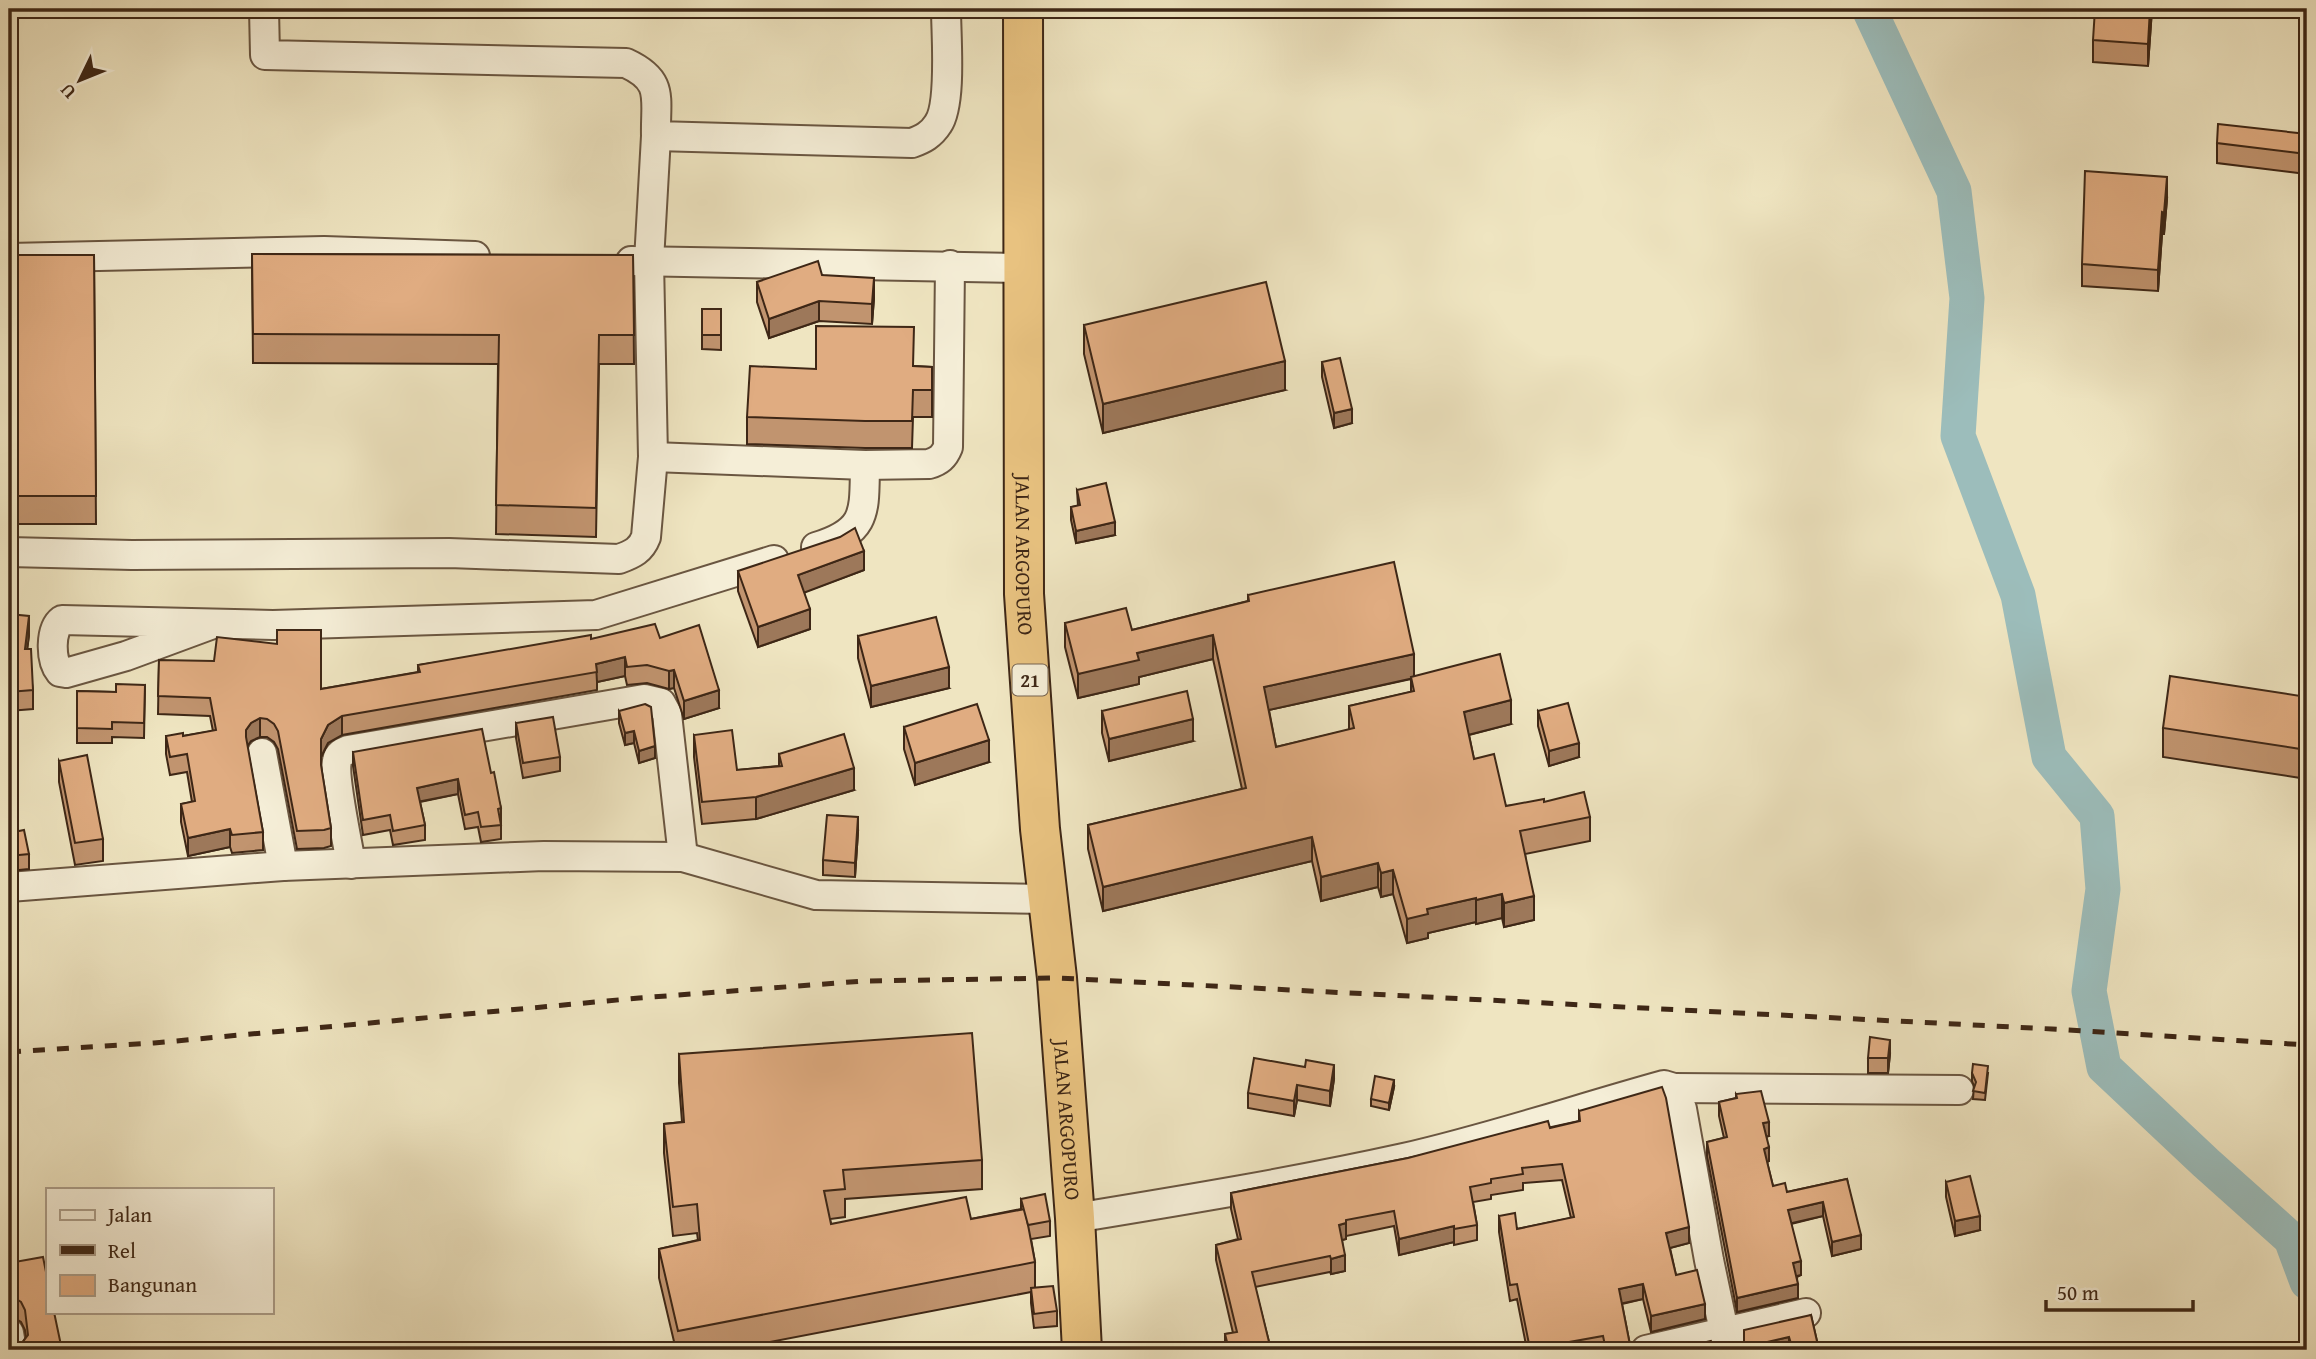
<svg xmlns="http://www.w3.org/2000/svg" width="2316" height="1359" font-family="'Gentium Book Plus',serif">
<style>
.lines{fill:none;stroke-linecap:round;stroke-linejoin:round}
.river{stroke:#9cbdbb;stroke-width:35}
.minor-casing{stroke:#6a5641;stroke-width:32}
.highway-casing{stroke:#3e2716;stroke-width:42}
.minor{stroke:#f5eed7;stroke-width:28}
.highway{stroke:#e8c280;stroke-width:38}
.rail{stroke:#3e2716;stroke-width:5;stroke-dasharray:12 12;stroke-linecap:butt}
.wall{fill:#c1946f;stroke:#3e2716;stroke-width:2;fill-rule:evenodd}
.shaded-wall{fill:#9d785a;stroke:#3e2716;stroke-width:2}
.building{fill:#e0ac81;stroke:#3e2716;stroke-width:2}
.labels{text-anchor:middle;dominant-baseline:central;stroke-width:6;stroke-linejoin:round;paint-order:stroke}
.shield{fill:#f5eed7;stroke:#756350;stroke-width:2}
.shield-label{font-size:19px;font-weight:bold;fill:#3e2716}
.street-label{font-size:21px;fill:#3e2716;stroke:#f5eed7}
</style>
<rect width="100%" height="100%" fill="#efe5c1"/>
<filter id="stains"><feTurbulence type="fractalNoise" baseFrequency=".00286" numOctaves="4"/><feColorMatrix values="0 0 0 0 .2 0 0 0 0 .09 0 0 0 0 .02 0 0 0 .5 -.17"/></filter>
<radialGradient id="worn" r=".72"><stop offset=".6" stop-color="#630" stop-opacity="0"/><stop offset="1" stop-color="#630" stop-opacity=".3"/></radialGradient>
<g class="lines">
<path class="river" d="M1869 9 1954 191 1967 298 1958 436 2018 595 2049 757 2097 816 2103 889 2089 991 2104 1067 2206 1163 2291 1239 2307 1282"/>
<g class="minor-casing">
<g id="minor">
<path d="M264 9 265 55 626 63C665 81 655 98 656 136L912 143C923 139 931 135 938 124 952 104 946 35 946 9"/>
<path d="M9 258 324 251 475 256"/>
<path d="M631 261 1023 268"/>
<path d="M653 457 865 465 929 464C939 461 944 457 948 447L950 265"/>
<path d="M816 547C868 531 864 512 865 465"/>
<path d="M9 552 132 555 449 553 619 559C633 554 641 550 646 537L653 457 649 261 656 136"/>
<path d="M210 625 126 656 66 673 60 672C50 660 50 629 62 620L273 625 596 615 774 560"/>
<path d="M262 753 283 866"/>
<path d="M351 864C348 844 333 777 337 761 338 754 343 752 348 750L644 699 661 703 667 714 683 857"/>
<path d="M9 887 283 866 544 856 683 857 816 895 1048 899"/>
<path d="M1674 1088 1959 1090"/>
<path d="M1075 1218C1185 1200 1295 1182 1404 1158 1492 1138 1577 1109 1664 1085L1674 1088 1682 1109 1709 1260 1728 1350"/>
<path d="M9 1333 12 1350"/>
<path d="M1646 1350 1806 1313"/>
</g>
</g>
<g class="highway-casing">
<g id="highway">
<path id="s1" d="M1023 9 1024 594 1040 829 1057 978 1075 1218 1082 1350"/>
</g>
</g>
<use href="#minor" class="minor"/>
<use href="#highway" class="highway"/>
<path class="rail" d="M9 1052 154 1043 639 998 864 981 1057 978 2052 1029 2307 1045"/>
</g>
<g class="wall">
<path d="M2152 9 2148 66 2093 62V40Z"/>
<path d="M2307 134V174L2217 163V143Z"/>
<path d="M2167 199 2164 234H2162L2158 291 2082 286V264Z"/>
<path d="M252 254 633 255 634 364H599L596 537 496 534 498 364 253 363Z"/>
<path d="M9 255H94L96 524H9Z"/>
<path d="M822 275 874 298 872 324 819 321 769 338 757 302V282Z"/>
<path d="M702 309H721V350L702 349Z"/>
<path d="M1084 325 1285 390 1103 433 1084 354Z"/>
<path d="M1322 362 1352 423 1334 428 1322 377Z"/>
<path d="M913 366 932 367V417H913L912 448H865L747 444V417L816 369Z"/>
<path d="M1077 490 1115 535 1076 543 1071 520V507L1078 506Z"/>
<path d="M864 570 804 592 810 629 758 647 738 591V571Z"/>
<path d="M1248 595 1511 724 1469 735 1474 759 1506 806 1544 802 1590 817V841L1525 854 1534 920 1504 927 1502 918 1476 924V922L1428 933V938L1407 943 1393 894 1381 897 1378 887 1321 901 1312 861 1103 911 1088 849V825L1242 789 1213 659 1139 677V684L1078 698 1065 647V623L1132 630 1248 601ZM1411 679V692L1349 706V730L1276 747 1269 710Z"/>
<path d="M9 614 29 635 27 649 33 690V709L9 711Z"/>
<path d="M858 636 949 688 871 707 858 658Z"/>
<path d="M660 638 719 708 684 719 674 688 669 689 647 683 627 685 625 676 597 682V690L342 735 328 743 321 757V766L331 828V846L324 848 297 849 278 749 274 742 267 737H260L251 741 247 746 263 832V850L232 853 230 847 188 856 181 822V804L192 802 187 772 170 775 166 754V736H183L213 731 210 716 158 714 159 660 321 689 418 672V665L591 639Z"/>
<path d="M145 685 144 738 112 737V743H77V691L116 692Z"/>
<path d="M2307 697V779L2163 757V728Z"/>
<path d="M619 711 655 758 639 763 634 743 625 745 619 723Z"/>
<path d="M1102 711 1193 741 1109 761 1102 733Z"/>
<path d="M1538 711 1579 757 1549 766 1538 726Z"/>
<path d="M516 723 560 757V771L523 778 516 738Z"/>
<path d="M904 727 989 762 915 785 904 749Z"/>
<path d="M694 735 737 770 779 766V754L854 790 756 819 702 824 694 757Z"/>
<path d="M353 752 491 773 501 808V839L481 842 478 827 465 829 458 794 420 802 425 825V840L393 845 390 830 363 835 353 766Z"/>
<path d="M59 761 103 839V861L75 865 59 782Z"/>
<path d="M858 832 855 877 823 875V860Z"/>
<path d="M9 833 29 854V869L9 871Z"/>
<path d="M679 1054 982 1160V1189L845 1199V1217L830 1219 831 1224 971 1219 1021 1209V1199L1050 1221V1236L1031 1239 1035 1262V1288L1057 1311V1326L1034 1328 1031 1303V1292L728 1350H676L659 1278V1249L698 1240 697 1233 673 1236 664 1153V1124L682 1122 679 1083Z"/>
<path d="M1890 1054 1888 1073H1868V1058Z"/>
<path d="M1305 1067 1334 1079 1330 1106 1297 1100 1294 1116 1248 1108V1093Z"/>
<path d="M1972 1073H1988L1985 1100 1973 1099 1974 1086 1972 1081Z"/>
<path d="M1394 1087 1389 1110 1371 1106V1099Z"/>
<path d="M1736 1094 1769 1136 1766 1137 1769 1161 1767 1162 1773 1186 1787 1192 1847 1179 1861 1249 1832 1256 1823 1216 1791 1224 1801 1275 1797 1277 1798 1298 1737 1312 1707 1156V1142L1724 1138 1719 1116V1102L1736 1098Z"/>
<path d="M1579 1111 1689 1243 1670 1248 1676 1275 1705 1319 1651 1332 1643 1299 1622 1304 1631 1350H1527L1517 1299 1510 1301 1499 1232V1216L1517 1229 1571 1218 1562 1180 1523 1183V1190L1491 1195V1199L1473 1202 1477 1225V1240L1454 1245V1242L1399 1255 1394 1226 1346 1236V1239L1342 1240 1345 1271 1331 1274 1330 1272 1255 1287 1271 1350H1225V1334L1233 1333 1216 1260V1245L1238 1239 1231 1209V1193L1408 1158 1579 1121Z"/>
<path d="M1946 1182 1980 1230 1955 1236 1946 1197Z"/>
<path d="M9 1263 62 1350H22V1343L26 1337 25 1330 21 1322 13 1317 9 1297Z"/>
<path d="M1811 1315 1819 1350H1737Z"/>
</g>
<g class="shaded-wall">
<path d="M2150 9H2152L2148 66V44Z"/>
<path d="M2167 177V199L2164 234V213Z"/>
<path d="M2162 212V234L2158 291V270Z"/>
<path d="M874 278V298L872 324V304Z"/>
<path d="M819 301V321L769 338V319Z"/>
<path d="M1285 361V390L1103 433V404Z"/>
<path d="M1352 409V423L1334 428V413Z"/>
<path d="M1115 522V535L1076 543V531Z"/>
<path d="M864 551V570L798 595V575Z"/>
<path d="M810 609V629L758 647V627Z"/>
<path d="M29 616V635L25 668V649Z"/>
<path d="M1213 635V659L1139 677V684L1078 698V674L1137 653Z"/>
<path d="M1414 654V678L1264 711V687Z"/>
<path d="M625 657V676L597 682 596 664Z"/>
<path d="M949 667V688L871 707V686Z"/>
<path d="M674 670V688L669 689V671Z"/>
<path d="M719 690V708L684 719V701Z"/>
<path d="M1511 700V724L1464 736V712Z"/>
<path d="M342 716V735L328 743 321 757V739L328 725Z"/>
<path d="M260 718V737L251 741 246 748V755V730L251 723Z"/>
<path d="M1193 719V741L1109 761V739Z"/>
<path d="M634 731V743L625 745V733Z"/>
<path d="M989 740V762L915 785V763Z"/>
<path d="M1579 743V757L1549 766V751Z"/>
<path d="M655 746V758L639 763V751Z"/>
<path d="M854 768V790L756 819V797Z"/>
<path d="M458 779V794L417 802V788Z"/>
<path d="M858 817V832L855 877V863Z"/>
<path d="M230 829V847L188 856V838Z"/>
<path d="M1312 837V861L1103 911V887Z"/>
<path d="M1378 863V887L1321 901V877Z"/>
<path d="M1393 870V894L1381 897V873Z"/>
<path d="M1502 894V918L1476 924V900Z"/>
<path d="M1534 896V920L1504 927V903Z"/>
<path d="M1476 898V922L1428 933V938L1407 943V919L1427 909Z"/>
<path d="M1890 1040V1054L1888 1073V1058Z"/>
<path d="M1334 1065V1079L1330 1106V1091Z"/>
<path d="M1394 1080V1087L1389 1110V1103Z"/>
<path d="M1297 1085V1100L1294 1116V1101Z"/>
<path d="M1769 1122V1136L1763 1137V1123Z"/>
<path d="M1769 1147V1161L1764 1163V1149Z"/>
<path d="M1823 1202V1216L1788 1224V1210Z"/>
<path d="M1980 1216V1230L1955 1236V1221Z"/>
<path d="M1346 1223V1239L1339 1241V1225Z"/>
<path d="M1454 1226V1242L1399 1255V1239Z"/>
<path d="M1689 1227V1243L1666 1249V1233Z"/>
<path d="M1861 1235V1249L1832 1256V1242Z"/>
<path d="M1345 1255V1271L1331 1274V1259Z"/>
<path d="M1801 1261V1275L1793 1277V1263Z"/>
<path d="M1643 1284V1299L1619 1304V1289Z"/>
<path d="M1798 1284V1298L1737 1312V1298Z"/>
<path d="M1705 1304V1319L1651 1332V1316Z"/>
<path d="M1789 1337V1350H1737V1349Z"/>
</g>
<g class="building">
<path d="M2095 9H2150L2148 44 2093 40Z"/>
<path d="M2218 124 2307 134V154L2217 143Z"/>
<path d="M2085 171 2167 177 2164 213 2162 212 2158 270 2082 264Z"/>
<path d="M252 254 633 255 634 335H599L596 508 496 505 499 335 253 334Z"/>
<path d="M9 255H94L96 496H9Z"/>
<path d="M818 261 822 275 874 278 872 304 819 301 769 319 757 282Z"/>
<path d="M1266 282 1285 361 1103 404 1084 325Z"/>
<rect x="702" y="309" width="19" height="26"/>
<path d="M816 326 914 327 913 366 932 367V390H913L912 421H865L747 417 750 366 816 369Z"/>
<path d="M1340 358 1352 409 1334 413 1322 362Z"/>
<path d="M1106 483 1115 522 1076 531 1071 507 1080 505 1077 490Z"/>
<path d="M855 528 864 551 798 575 810 609 758 627 738 571 840 537Z"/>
<path d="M1394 562 1414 654 1264 687 1276 747 1354 728 1349 706 1414 691 1411 677 1500 654 1511 700 1464 712 1474 759 1494 754 1506 806 1544 799V802L1584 792 1590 817 1520 831 1534 896 1504 903 1502 894 1476 900V898L1427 909 1428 914 1407 919 1393 870 1381 873 1378 863 1321 877 1312 837 1103 887 1088 825 1246 788 1213 635 1137 653 1139 660 1078 674 1065 623 1126 608 1132 630 1249 601 1248 595Z"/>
<path d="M9 614 29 616 25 649H31L33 690 9 692Z"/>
<path d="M936 617 949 667 871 686 858 636Z"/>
<path d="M655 624 660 638 699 625 719 690 684 701 674 670 669 671 647 665 627 667 625 657 596 664 597 672 342 716 328 725 321 739V765L331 828 324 830 297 831 278 731 274 724 267 719 260 718 251 723 246 730V737L263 832 232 835 230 829 188 838 181 804 195 801 187 754 170 757 166 736 183 733V736L216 730 210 698 158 696 159 660 214 661 217 637 277 644V630H321V689L420 672 418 665 591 635V639Z"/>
<path d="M2170 676 2307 697V750L2163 728Z"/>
<path d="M116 684 145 685 144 723 112 722V729L77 728V691L116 692Z"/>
<path d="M1187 691 1193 719 1109 739 1102 711Z"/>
<path d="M1568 703 1579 743 1549 751 1538 711Z"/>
<path d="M645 704 651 707 655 746 639 751 634 731 625 733 619 711Z"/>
<path d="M977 704 989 740 915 763 904 727Z"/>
<path d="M553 717 560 757 523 763 516 723Z"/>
<path d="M482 729 491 773 494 772 501 808 498 809 501 825 481 827 478 812 465 815 458 779 417 788 425 825 393 831 390 815 363 820 353 752Z"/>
<path d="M732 730 737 770 782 766 779 754 844 734 854 768 756 797 702 802 694 735Z"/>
<path d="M87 755 103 839 75 843 59 761Z"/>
<path d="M827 815 858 817 855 863 823 860Z"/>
<path d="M24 830 29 854 9 856V833Z"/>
<path d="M972 1033 982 1160 843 1170 845 1189 824 1191 831 1224 966 1197 971 1219 1025 1209 1035 1262 678 1331 659 1249 700 1240 697 1204 673 1207 664 1124 684 1122 679 1054Z"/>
<path d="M1870 1037 1890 1040 1888 1058H1868Z"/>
<path d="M1254 1058 1305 1067 1306 1060 1334 1065 1330 1091 1297 1085 1294 1101 1248 1093Z"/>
<path d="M1973 1064 1988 1066 1985 1093 1973 1091 1976 1082 1972 1073Z"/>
<path d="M1375 1076 1394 1080 1389 1103 1371 1099Z"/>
<path d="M1662 1087 1666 1098 1689 1227 1666 1233 1676 1275 1697 1270 1705 1304 1651 1316 1643 1284 1619 1289 1631 1350H1606L1603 1336 1530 1349 1517 1284 1510 1285 1499 1216 1515 1213 1517 1229 1574 1217 1562 1164 1522 1168 1523 1174 1491 1179V1183L1470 1187 1477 1225 1454 1229V1226L1399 1239 1394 1211 1346 1220V1223L1339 1225 1345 1255 1331 1259 1330 1256 1252 1272 1271 1350H1241V1348L1229 1350 1225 1334 1237 1332 1216 1245 1241 1239 1231 1193 1408 1158 1548 1121 1550 1128 1580 1121 1579 1111Z"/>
<path d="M1761 1091 1769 1122 1763 1123 1769 1147 1764 1149 1773 1186 1785 1183 1787 1192 1847 1179 1861 1235 1832 1242 1823 1202 1788 1210 1801 1261 1793 1263 1798 1284 1737 1298 1707 1142 1727 1137 1719 1102 1737 1098 1736 1094Z"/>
<path d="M1970 1176 1980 1216 1955 1221 1946 1182Z"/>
<path d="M1045 1194 1050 1221 1028 1225 1021 1199Z"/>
<path d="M43 1257 47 1277V1312H54L62 1350H24L22 1343 28 1335 25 1310 21 1302 13 1297 9 1277V1263Z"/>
<path d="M1053 1286 1057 1311 1034 1314 1031 1288Z"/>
<path d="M1811 1315 1819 1350H1793L1789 1337 1737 1349 1744 1342V1330Z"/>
<path d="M1711 1341 1717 1350H1673Z"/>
<path d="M1183 1343 1184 1350H1151Z"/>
</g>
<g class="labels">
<rect class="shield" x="1012.5" y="664.5" width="35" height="31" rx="5"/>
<g class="shield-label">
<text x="1030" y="680">21</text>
</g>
<g class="street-label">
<text stroke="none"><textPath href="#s1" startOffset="546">JALAN ARGOPURO</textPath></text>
<text stroke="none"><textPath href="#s1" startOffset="1113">JALAN ARGOPURO</textPath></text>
</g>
</g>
<rect width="2316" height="1359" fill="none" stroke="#efe5c1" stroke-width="35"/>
<rect x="10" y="10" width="2295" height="1338" fill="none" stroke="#3e2716" stroke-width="3.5"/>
<rect x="18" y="18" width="2281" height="1324" fill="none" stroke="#3e2716" stroke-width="2"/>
<rect x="46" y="1188" width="228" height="126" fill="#f5eed7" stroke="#ac9e8a" stroke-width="2"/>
<rect x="60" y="1210" width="35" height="10" fill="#f5eed7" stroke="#ac9e8a" stroke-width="2"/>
<text x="108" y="1222" font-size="21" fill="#3e2716">Jalan</text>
<rect x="60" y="1245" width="35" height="10" fill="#3e2716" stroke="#ac9e8a" stroke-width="2"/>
<text x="108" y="1258" font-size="21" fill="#3e2716">Rel</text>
<rect x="60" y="1275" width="35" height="21" fill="#e0ac81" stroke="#ac9e8a" stroke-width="2"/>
<text x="108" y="1292" font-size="21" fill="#3e2716">Bangunan</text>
<g transform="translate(80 80) rotate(227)" stroke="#f5eed7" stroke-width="5" paint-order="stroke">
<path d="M0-5L12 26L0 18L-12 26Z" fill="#3e2716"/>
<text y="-10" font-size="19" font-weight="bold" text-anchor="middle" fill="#3e2716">U</text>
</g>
<path d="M2046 1300v10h147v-10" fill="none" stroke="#3e2716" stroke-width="3.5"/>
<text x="2057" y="1300" font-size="21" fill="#3e2716" stroke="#f5eed7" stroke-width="5" paint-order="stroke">50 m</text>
<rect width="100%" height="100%" filter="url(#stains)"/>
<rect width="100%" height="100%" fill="url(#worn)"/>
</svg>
